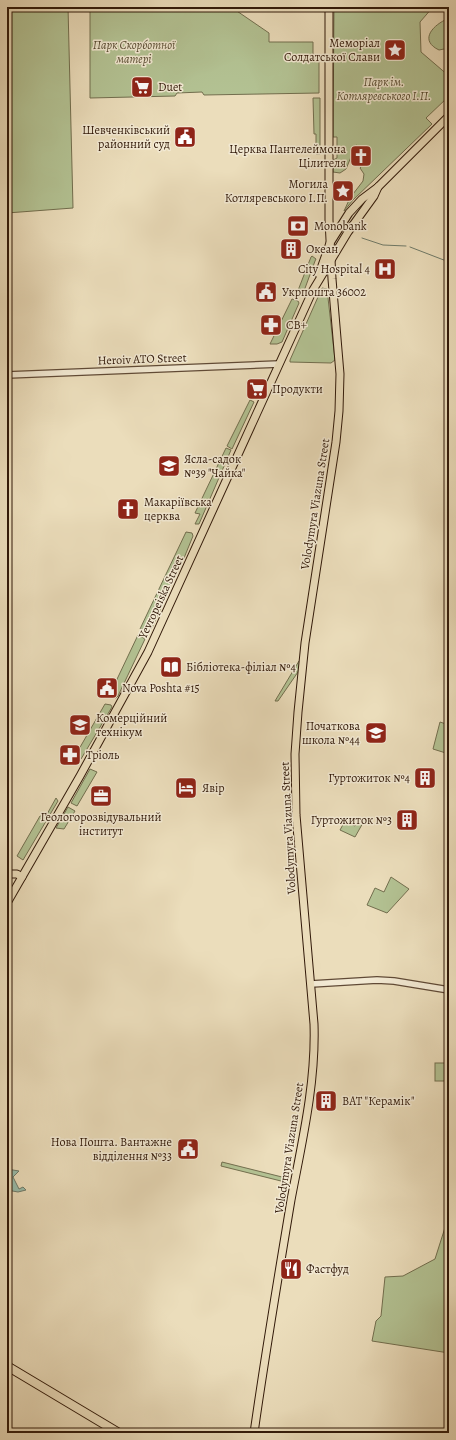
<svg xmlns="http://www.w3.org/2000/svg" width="456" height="1440" font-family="Alegreya,serif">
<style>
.green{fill:#b3c293;stroke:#726e4e}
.water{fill:#99bdab;stroke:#6f7b6a}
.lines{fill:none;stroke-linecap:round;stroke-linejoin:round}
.stream{stroke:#6f7b6a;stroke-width:1}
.minor-casing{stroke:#604a36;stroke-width:8}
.major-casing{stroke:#311909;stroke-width:9}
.highway-casing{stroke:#311909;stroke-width:10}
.minor{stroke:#f2e9d3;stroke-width:5.5}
.major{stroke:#ebddbb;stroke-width:7}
.highway{stroke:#ebddbb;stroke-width:8}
.labels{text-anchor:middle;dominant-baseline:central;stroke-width:3;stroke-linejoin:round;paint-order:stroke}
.poi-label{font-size:12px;fill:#311909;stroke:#f2e9d3;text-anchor:start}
.park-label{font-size:12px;font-style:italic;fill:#584c32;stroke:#f2e9d3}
.street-label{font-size:12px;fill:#311909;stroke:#f2e9d3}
</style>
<rect width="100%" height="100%" fill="#ebddbb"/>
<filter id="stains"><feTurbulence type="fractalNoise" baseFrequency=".005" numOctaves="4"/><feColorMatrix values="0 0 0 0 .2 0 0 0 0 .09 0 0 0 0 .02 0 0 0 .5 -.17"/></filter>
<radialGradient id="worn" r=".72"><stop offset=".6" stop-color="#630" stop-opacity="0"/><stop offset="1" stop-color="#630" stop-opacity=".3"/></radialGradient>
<g class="green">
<path d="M7 7H68L73 208 7 213Z"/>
<path d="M90 7H231L269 33V42H313V54L319 58V93L204 95 202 92 177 93 175 96 90 98Z"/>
<path d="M334 7H433L420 22 421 52 449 76V99L447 98 426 118 432 124 353 200 344 211 350 198 363 181 364 174 360 168 371 156 367 152 366 148H362L356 145 346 169 340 173 333 172V160L337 158V137H333Z"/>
<path d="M445 20 449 21V45L444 49 439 50C420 41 431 27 445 20Z"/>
<path d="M313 98H320V154H316V134H314Z"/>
<path d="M312 256 316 259 315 261 304 291 301 293H297L311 257Z"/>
<path d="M322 288 327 289 335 360 331 363 290 362V360Z"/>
<path d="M292 299 298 301 299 303 282 342 277 344H270Z"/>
<path d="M250 400 254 402 232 449 227 446Z"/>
<path d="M226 448 231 450 199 524H195L200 514 195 513Z"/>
<path d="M186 532 192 533 193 536 184 558 174 564 168 577 170 587 152 628 148 630 140 629Z"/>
<path d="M138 635 145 639 118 696 116 698 109 696Z"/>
<path d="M299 661 300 663 298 672 278 701H275Z"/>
<path d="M105 704 111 705 112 707 81 759 78 757 79 749Z"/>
<path d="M440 722 449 725V754L433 749Z"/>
<path d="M90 769 97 772 77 806 71 803Z"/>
<path d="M56 798 58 801 23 860 17 856 40 816H46Z"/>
<path d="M68 807 75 811 64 829 56 828Z"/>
<path d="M359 819 364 821 355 837 340 830 345 821 355 826Z"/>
<path d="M391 877 409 889 387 913 367 905 375 888 384 892Z"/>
<rect x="435" y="1063" width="14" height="18"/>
<path d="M222 1162 286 1178 285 1182 221 1166Z"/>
<path d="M449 1215V1353L372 1341 376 1321 381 1316 385 1277 403 1276 435 1259Z"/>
</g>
<path class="water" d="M7 1169 19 1171 13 1177 19 1189 23 1187 26 1190 18 1192 7 1190Z"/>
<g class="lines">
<g class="stream">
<path d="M362 238 383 245 406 246"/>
<path d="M410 247 449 262"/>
</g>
<g class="minor-casing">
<g id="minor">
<path d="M7 375 279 364"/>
<path d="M311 984 377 980 394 981 449 990"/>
</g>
</g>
<g class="major-casing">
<g id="major">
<path d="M319 274 330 243 349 213 362 199 378 187 449 116"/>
<path d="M7 874H17L22 877"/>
<path d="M7 903 80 776 148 652 313 290 348 232 374 196 378 187"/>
<path d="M254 1433C265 1355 278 1278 291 1200 302 1142 316 1083 314 1024L296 815 295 754 298 712 305 643 336 442 339 411 340 374 332 279 329 220V7"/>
</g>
</g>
<g class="highway-casing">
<path id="highway" d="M7 1366 119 1433"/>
</g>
<use href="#minor" class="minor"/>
<use href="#major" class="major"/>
<use href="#highway" class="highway"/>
</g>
<defs>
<g id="sight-square" transform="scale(1.15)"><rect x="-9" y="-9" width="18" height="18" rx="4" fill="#8f2418" stroke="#f2e9d3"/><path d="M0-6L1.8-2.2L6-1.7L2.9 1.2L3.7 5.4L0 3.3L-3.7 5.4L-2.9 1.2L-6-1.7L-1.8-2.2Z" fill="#fff"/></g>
<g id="supermarket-square" transform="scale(1.15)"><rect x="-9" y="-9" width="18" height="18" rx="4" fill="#8f2418" stroke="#f2e9d3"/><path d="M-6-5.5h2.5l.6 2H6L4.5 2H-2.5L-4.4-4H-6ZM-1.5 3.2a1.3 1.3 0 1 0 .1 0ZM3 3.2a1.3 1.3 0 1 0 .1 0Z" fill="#fff"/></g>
<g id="civic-square" transform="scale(1.15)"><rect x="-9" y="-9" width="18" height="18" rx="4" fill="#8f2418" stroke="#f2e9d3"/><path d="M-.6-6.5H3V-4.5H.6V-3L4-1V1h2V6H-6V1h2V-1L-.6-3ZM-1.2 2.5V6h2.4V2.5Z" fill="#fff"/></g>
<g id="church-square" transform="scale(1.15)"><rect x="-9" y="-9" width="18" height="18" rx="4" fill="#8f2418" stroke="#f2e9d3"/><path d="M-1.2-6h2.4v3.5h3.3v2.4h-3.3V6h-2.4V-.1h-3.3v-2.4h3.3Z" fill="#fff"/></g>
<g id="bank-square" transform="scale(1.15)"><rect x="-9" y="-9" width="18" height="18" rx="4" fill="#8f2418" stroke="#f2e9d3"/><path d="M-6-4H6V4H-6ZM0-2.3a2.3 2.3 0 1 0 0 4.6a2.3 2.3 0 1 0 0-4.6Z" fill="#fff"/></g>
<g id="building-square" transform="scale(1.15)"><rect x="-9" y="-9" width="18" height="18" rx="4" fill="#8f2418" stroke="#f2e9d3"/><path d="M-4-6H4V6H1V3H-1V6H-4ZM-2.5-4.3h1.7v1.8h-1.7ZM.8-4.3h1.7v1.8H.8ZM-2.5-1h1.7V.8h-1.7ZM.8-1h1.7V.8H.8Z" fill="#fff"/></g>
<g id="hospital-square" transform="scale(1.15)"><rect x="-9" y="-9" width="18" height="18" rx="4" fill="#8f2418" stroke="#f2e9d3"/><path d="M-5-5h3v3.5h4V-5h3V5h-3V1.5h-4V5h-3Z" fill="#fff"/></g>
<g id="pharmacy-square" transform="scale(1.15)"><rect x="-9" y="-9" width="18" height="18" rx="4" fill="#8f2418" stroke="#f2e9d3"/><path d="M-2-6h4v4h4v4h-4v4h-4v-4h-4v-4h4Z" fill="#fff"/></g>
<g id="school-square" transform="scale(1.15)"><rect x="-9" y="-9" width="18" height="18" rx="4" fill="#8f2418" stroke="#f2e9d3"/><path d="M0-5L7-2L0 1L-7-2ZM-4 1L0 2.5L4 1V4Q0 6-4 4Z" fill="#fff"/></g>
<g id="library-square" transform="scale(1.15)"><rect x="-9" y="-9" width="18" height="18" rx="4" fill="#8f2418" stroke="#f2e9d3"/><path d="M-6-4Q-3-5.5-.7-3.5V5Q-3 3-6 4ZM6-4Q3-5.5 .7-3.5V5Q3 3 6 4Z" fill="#fff"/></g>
<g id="university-square" transform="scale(1.15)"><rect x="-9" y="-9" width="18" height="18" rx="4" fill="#8f2418" stroke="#f2e9d3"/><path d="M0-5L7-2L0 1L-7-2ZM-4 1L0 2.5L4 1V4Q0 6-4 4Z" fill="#fff"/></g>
<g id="hotel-square" transform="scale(1.15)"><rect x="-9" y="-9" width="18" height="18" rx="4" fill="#8f2418" stroke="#f2e9d3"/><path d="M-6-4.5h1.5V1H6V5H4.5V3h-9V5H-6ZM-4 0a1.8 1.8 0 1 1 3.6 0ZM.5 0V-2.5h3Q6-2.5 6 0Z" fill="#fff"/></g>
<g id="office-square" transform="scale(1.15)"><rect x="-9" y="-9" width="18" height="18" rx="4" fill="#8f2418" stroke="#f2e9d3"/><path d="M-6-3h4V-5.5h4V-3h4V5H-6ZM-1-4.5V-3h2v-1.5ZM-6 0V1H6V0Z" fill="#fff"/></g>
<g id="restaurant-square" transform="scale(1.15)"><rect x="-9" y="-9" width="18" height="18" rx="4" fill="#8f2418" stroke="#f2e9d3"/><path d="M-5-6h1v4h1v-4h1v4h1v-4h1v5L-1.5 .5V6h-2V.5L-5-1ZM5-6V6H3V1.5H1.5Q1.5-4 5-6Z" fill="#fff"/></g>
</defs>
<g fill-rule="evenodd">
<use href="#sight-square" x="395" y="50"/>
<use href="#supermarket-square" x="142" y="87"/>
<use href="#civic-square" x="185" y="137"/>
<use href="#church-square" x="361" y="156"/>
<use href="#sight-square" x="343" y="191"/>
<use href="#bank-square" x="298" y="226"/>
<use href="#building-square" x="291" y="249"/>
<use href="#hospital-square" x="385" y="269"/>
<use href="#civic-square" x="266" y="292"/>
<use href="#pharmacy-square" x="271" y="325"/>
<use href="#supermarket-square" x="257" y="389"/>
<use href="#school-square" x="169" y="466"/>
<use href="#church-square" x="128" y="509"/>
<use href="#library-square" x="171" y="667"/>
<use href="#civic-square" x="107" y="688"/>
<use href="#university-square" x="80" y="725"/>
<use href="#school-square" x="376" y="733"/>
<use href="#pharmacy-square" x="70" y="755"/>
<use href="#building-square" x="425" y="778"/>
<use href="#hotel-square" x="186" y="788"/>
<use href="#office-square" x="101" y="796"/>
<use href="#building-square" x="407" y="820"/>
<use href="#building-square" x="326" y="1101"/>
<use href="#civic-square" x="188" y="1149"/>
<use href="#restaurant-square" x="291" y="1269"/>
</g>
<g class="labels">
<g class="poi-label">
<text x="380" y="43" text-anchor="end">Меморіал<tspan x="380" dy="14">Солдатської Слави</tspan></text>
<text x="158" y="87">Duet</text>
<text x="170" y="130" text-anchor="end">Шевченківський<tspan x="170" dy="14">районний суд</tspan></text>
<text x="346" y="149" text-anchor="end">Церква Пантелеймона<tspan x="346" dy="14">Цілителя</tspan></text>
<text x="328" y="184" text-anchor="end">Могила<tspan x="328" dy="14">Котляревського І.П.</tspan></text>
<text x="314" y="226">Monobank</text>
<text x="306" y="249">Океан</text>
<text x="370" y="269" text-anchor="end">City Hospital 4</text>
<text x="282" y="292">Укрпошта 36002</text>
<text x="286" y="325">СВ+</text>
<text x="272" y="389">Продукти</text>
<text x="184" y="459">Ясла-садок<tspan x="184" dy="14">№39 "Чайка"</tspan></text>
<text x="144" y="502">Макаріївська<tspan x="144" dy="14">церква</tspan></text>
<text x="186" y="667">Бібліотека-філіал №4</text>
<text x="122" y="688">Nova Poshta #15</text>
<text x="96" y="718">Комерційний<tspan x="96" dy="14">технікум</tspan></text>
<text x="360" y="726" text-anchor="end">Початкова<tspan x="360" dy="14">школа №44</tspan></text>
<text x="86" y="755">Тріоль</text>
<text x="410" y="778" text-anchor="end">Гуртожиток №4</text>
<text x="202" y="788">Явір</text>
<text x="101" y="817" text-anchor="middle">Геологорозвідувальний<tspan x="101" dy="14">інститут</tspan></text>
<text x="392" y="820" text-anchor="end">Гуртожиток №3</text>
<text x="342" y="1101">ВАТ "Керамік"</text>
<text x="172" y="1142" text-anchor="end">Нова Пошта. Вантажне<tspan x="172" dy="14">відділення №33</tspan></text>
<text x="306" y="1269">Фастфуд</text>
</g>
<g class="park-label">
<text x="134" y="45">Парк Скорботної<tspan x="134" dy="14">матері</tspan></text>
<text x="384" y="82">Парк ім.<tspan x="384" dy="14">Котляревського І.П.</tspan></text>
</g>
<g class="street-label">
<text transform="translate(142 359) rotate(-2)">Heroiv ATO Street</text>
<text transform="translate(315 504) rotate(-81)">Volodymyra Viazuna Street</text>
<text transform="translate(161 597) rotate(-65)">Yevropeiska Street</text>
<text transform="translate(288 828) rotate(-93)">Volodymyra Viazuna Street</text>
<text transform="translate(289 1148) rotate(-81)">Volodymyra Viazuna Street</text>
</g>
</g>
<rect width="456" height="1440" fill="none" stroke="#ebddbb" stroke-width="24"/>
<rect x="8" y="8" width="440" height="1424" fill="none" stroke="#311909" stroke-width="2"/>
<rect x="12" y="12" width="432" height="1416" fill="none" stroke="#311909"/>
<rect width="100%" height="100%" filter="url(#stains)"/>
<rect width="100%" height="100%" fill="url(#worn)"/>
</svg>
